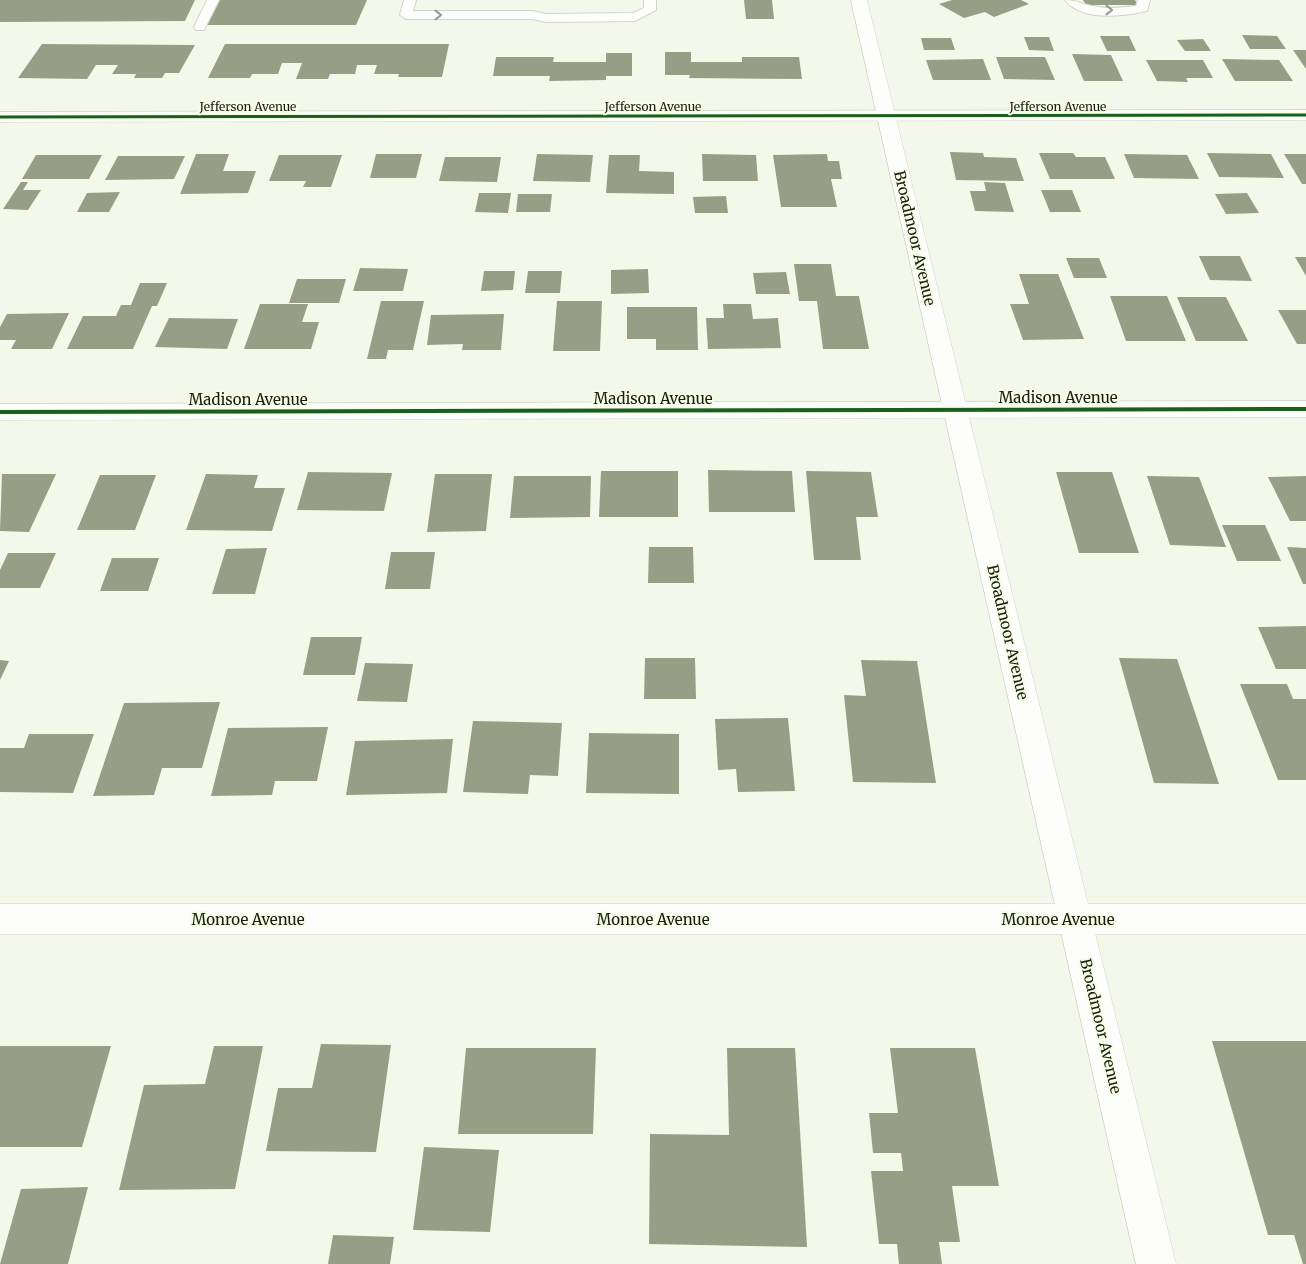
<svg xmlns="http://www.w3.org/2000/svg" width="1306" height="1264" font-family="Merriweather,serif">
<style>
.building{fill:#979e86}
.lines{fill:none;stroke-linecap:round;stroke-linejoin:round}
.lane-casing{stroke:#d1d5c9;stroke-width:2}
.street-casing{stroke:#d1d5c9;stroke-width:1}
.secondary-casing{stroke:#d1d5c9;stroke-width:1}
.lane{fill:#fdfefc;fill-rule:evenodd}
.street{fill:#fdfefc;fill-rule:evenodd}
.secondary{fill:#fdfefc;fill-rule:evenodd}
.cycleway-far1-casing{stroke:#f4fee4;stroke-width:5}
.cycleway-casing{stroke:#f4fee4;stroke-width:6}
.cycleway-far1{stroke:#1b5e20;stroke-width:3}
.cycleway{stroke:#1b5e20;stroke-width:4}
.oneway{stroke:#969893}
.labels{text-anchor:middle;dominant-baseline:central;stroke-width:4;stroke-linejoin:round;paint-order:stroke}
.far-street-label{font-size:12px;fill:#191c13;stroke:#f4fee4}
.street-label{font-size:15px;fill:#191c13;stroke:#f4fee4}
</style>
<rect width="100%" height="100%" fill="#f3f8ea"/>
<g class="building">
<path d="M0 0H195L185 21 0 22Z"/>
<path d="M220 0H367L356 25H207Z"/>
<path d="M744 0H772L774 19H746Z"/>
<path d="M952 0H1021L1029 4 994 17 985 12 964 18 939 4Z"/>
<path d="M1083 0H1135L1138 5H1086Z"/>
<path d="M1242 35 1277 36 1286 49H1250Z"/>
<path d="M1100 36H1129L1136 51H1107Z"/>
<path d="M1024 37H1049L1054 51 1029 50Z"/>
<path d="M921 38H951L955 50H924Z"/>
<path d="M1203 39 1211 51H1185L1177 40Z"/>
<path d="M42 44 195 45 179 73H165L162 78H134L136 74H112L118 65H96L87 79 18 78Z"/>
<path d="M225 44H449L442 77H398L399 74H374L377 65H357L355 74H330L328 79H296L302 63H282L278 74H252L250 78H208Z"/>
<path d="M1293 50H1306V69Z"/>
<path d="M665 52H691V62H742V57H799L802 79 689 78 690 75H665Z"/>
<path d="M606 53H632V76H606V80L549 81 550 76H493L496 57H554L553 62H606Z"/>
<path d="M1072 54 1111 55 1123 81H1084Z"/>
<path d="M996 57H1045L1055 80 1004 79Z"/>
<path d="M983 59 991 80H933L926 60Z"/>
<path d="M1222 59 1279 60 1293 81H1235Z"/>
<path d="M1146 60H1203L1213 78H1186L1188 82 1157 81Z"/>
<path d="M950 152 983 153 984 157 1016 158 1024 181 956 180Z"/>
<path d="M1039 153H1073L1076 157H1105L1115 179H1050Z"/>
<path d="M1207 153 1271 154 1284 178 1219 177Z"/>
<path d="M196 154H229L223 171H256L248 193 180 194Z"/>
<path d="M376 154H422L416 178H370Z"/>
<path d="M537 154 593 155 590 182 533 181Z"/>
<path d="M702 154 756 155 758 181H703Z"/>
<path d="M827 154 828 161H839L842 179H831L837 207H781L773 155Z"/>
<path d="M1124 154 1187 155 1199 179 1134 178Z"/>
<path d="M1284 154H1306V184H1302Z"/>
<path d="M36 155H102L89 179H22Z"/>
<path d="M279 155H342L331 187H303L306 181H269Z"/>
<path d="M609 155H640L639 171 674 172V194L606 193Z"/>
<path d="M118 156H185L174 179 105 180Z"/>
<path d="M445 157H501L497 182 439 181Z"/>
<path d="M21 182H28L23 190H41L28 210 3 209Z"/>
<path d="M984 182 1005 183 1014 212 975 211 970 191H986Z"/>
<path d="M1041 190H1072L1081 212H1050Z"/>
<path d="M120 192 109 212H77L87 193Z"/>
<path d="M479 193H511L508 213 475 212Z"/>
<path d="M1247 193 1259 213 1226 214 1215 194Z"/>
<path d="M518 194H552L550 212H516Z"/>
<path d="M726 196 728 213H695L693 197Z"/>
<path d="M1199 256H1240L1252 281 1210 280Z"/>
<path d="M1295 257H1306V276Z"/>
<path d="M1066 258H1099L1107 278H1074Z"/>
<path d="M794 264H831L836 296H859L869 349H823L817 301H799Z"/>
<path d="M360 268 408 269 403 291H353Z"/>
<path d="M648 269 649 293 611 294V270Z"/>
<path d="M484 271H515L513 290 481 291Z"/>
<path d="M528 271H562L560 293H525Z"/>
<path d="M786 272 790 294H756L753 273Z"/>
<path d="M1019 274H1058L1084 339 1023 340 1010 304H1029Z"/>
<path d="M297 279H346L339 303H289Z"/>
<path d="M140 283H167L157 306H152L133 349H67L83 316H116L121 305H131Z"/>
<path d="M1110 296H1167L1186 341H1126Z"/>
<path d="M1177 297H1226L1248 341H1196Z"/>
<path d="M381 301H424L413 350H388L386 359H367Z"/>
<path d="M557 301H602L600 351H553Z"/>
<path d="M260 304H308L302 322H319L311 349H244Z"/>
<path d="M723 304H751L753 319 778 318 781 348 708 349 706 318H724Z"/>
<path d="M627 307H697L698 350H656V339H627Z"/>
<path d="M1278 310H1306V344H1297Z"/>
<path d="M69 313 52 349H11L16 340H0V327L7 314Z"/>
<path d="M504 314 501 350H462L463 344 427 345 431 315Z"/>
<path d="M169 318 238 319 227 349 155 347Z"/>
<path d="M708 470 792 471 795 512H709Z"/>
<path d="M601 471H678V517H599Z"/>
<path d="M806 471 871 472 878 517H856L861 560H814Z"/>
<path d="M308 472 392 473 384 511 297 510Z"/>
<path d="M1056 472H1112L1139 553H1079Z"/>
<path d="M2 474H56L29 532 0 531Z"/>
<path d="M206 474 258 475 254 488H285L272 531 186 530Z"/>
<path d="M435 474H492L486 531 427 532Z"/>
<path d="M100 475H156L135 530H77Z"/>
<path d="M514 476H591L590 517 510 518Z"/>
<path d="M1147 476 1199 477 1226 547 1170 545Z"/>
<path d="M1306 476V521H1290L1268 477Z"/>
<path d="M1222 525H1265L1281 561H1237Z"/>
<path d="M649 547H693L694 583H648Z"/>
<path d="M1287 547 1306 548V584H1303Z"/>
<path d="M267 548 255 594H212L226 549Z"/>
<path d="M391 552H435L430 589H385Z"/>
<path d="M8 553H56L40 588H0V570Z"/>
<path d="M112 558H159L148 591H100Z"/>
<path d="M1306 626V669H1276L1258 627Z"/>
<path d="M311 637H362L355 675H303Z"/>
<path d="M645 658H695L696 699H644Z"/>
<path d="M1119 658 1177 659 1219 784 1154 783Z"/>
<path d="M0 660 9 661 0 680Z"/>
<path d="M861 660 917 661 936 783 853 782 844 695 866 696Z"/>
<path d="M365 663 413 664 407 702 357 701Z"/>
<path d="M1240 684H1287L1293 699H1306V780H1278Z"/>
<path d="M220 702 202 768H162L154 795 93 796 124 703Z"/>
<path d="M788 718 795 791 738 792 736 769 718 770 715 719Z"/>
<path d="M473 721 562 723 558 776 530 775 528 794 463 792Z"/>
<path d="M328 727 317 781H275L272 795 211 796 228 728Z"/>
<path d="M589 733 679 734V794L586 793Z"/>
<path d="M29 734H94L73 793 0 792V748H24Z"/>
<path d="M453 739 447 793 346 795 355 741Z"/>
<path d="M1212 1041H1306V1264H1303L1294 1235H1268Z"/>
<path d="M321 1044 391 1045 376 1152 266 1151 278 1088H312Z"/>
<path d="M0 1046H111L82 1147H0Z"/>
<path d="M214 1046H263L235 1189 119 1190 144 1085 205 1084Z"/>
<path d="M466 1048H596L593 1134H458Z"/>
<path d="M727 1048H795L807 1247 649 1244 650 1134 729 1135Z"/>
<path d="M890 1048H975L999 1186H952L960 1242H939L942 1264H899L897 1244H879L871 1171H903L901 1153H873L869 1113H898Z"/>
<path d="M424 1147 499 1150 490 1232 413 1230Z"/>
<path d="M88 1187 68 1264H0L21 1189Z"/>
<path d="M333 1235 394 1237 390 1264H328Z"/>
</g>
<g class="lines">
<g class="lane-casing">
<g id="lane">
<path d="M207 0H219L204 30H196L194 27Z"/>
<path d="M404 0H416L413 11H532L546 14 633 13 644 8V0H656V10L635 21 546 22 532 19H406L400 15Z"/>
<path d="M1065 0C1076 0 1081 4 1092 6 1106 9 1121 8 1136 6L1138 0H1150L1147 11C1124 16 1082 22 1065 0Z"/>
</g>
</g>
<g class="street-casing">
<g id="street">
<path d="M1306 110V120L0 122V112Z"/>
<path d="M1306 401V417L0 420V404Z"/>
<rect x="0" y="904" width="1306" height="30"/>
</g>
</g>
<g class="secondary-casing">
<path id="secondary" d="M851 0H867L1176 1264H1136Z"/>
</g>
<use href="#lane" class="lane"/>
<use href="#street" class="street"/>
<use href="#secondary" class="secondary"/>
<g class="cycleway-far1-casing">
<path id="cycleway-far1" d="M0 117 1306 115"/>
</g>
<g class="cycleway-casing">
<path id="cycleway" d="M0 412 1306 409"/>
</g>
<use href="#cycleway-far1" class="cycleway-far1"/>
<use href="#cycleway" class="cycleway"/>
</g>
<defs><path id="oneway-chevron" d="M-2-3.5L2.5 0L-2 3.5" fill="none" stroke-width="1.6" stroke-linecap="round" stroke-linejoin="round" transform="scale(1.25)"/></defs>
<g class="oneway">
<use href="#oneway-chevron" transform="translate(1109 10)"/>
<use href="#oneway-chevron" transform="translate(438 15)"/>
</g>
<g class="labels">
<g class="far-street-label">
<text x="248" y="106">Jefferson Avenue</text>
<text x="653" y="106">Jefferson Avenue</text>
<text x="1058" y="106">Jefferson Avenue</text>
</g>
<g class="street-label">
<text transform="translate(915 238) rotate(77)">Broadmoor Avenue</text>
<text x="1058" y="397">Madison Avenue</text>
<text x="653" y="398">Madison Avenue</text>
<text x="248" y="399">Madison Avenue</text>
<text transform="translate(1008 632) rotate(77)">Broadmoor Avenue</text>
<text x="248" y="919">Monroe Avenue</text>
<text x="653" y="919">Monroe Avenue</text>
<text x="1058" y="919">Monroe Avenue</text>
<text transform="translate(1101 1026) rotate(77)">Broadmoor Avenue</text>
</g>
</g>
</svg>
